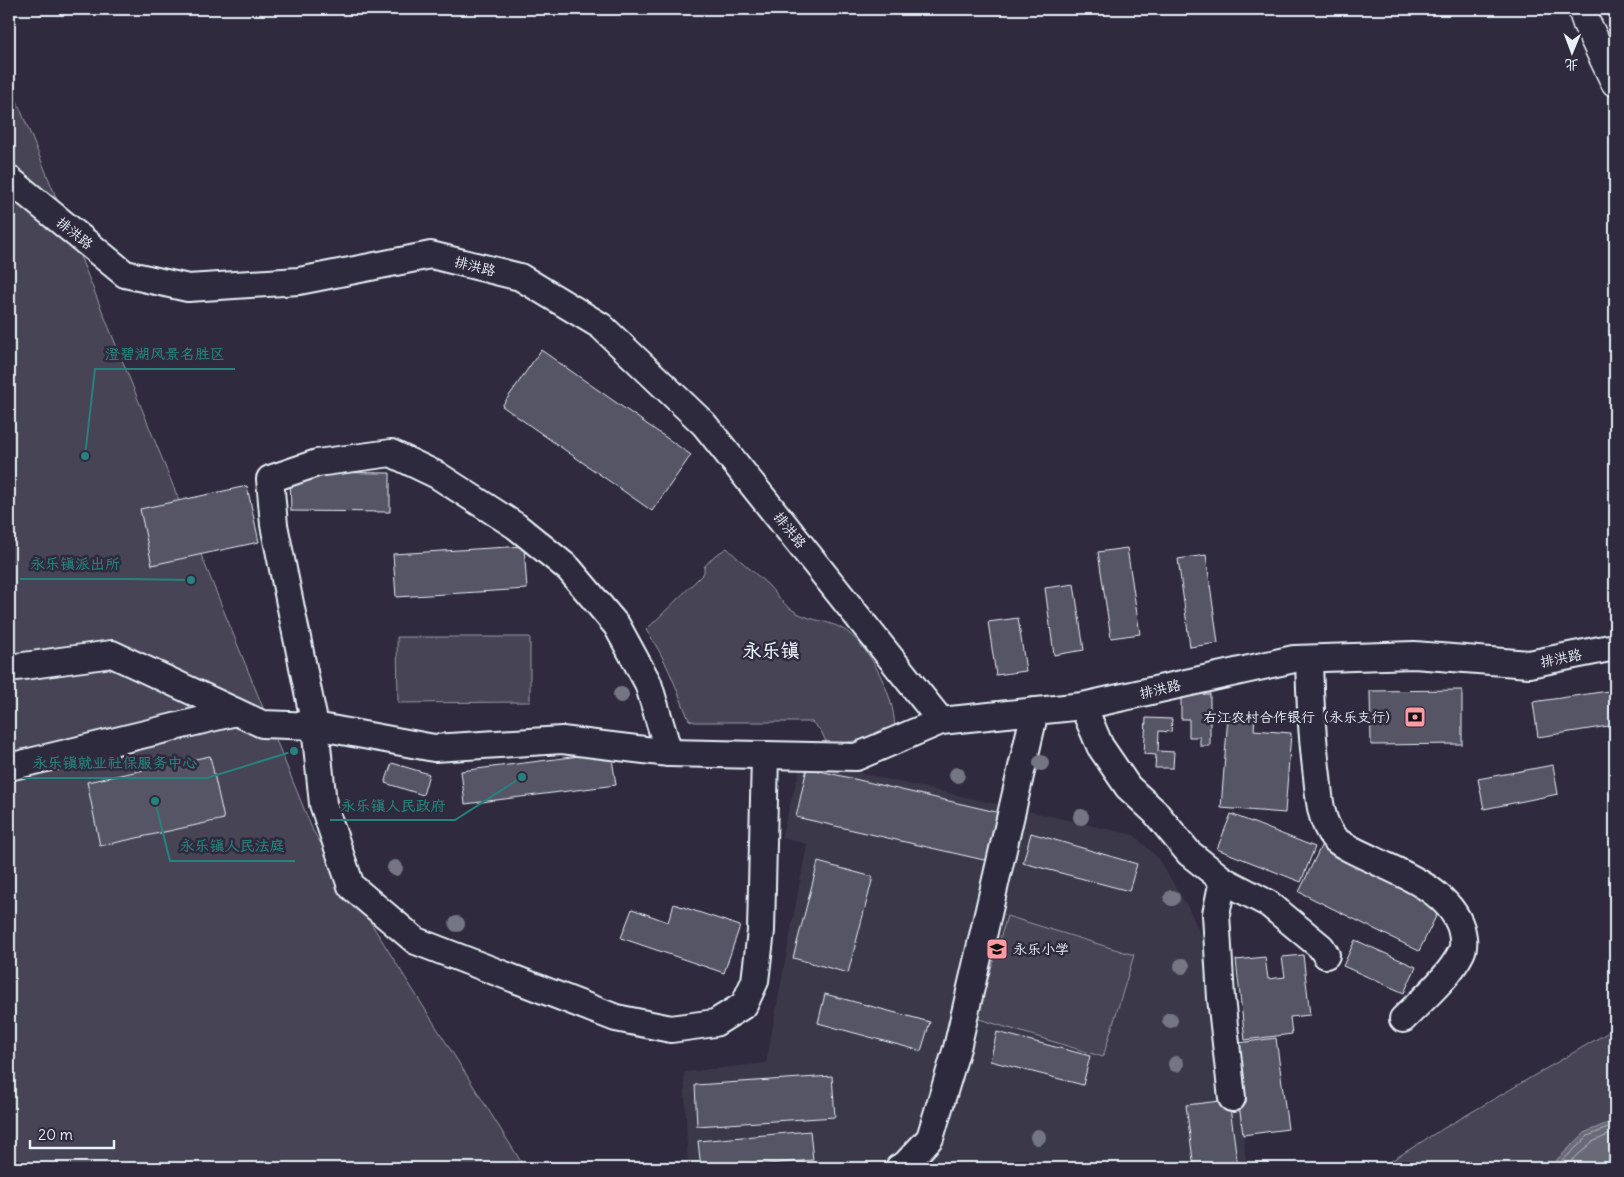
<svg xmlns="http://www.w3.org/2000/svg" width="1624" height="1177" font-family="Delius,'LXGW WenKai TC',sans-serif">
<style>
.built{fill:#3b3749}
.green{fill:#464455;stroke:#979aa6}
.water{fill:#696978;stroke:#9c9fab}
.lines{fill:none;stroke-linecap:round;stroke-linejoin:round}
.shore{stroke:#b5bbc5;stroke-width:1}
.building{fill:#575565;stroke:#e8f1f8}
.minor-casing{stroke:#e8f1f8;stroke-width:30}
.trunk-casing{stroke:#e8f1f8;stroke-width:31}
.minor{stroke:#2f2a3d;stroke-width:26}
.trunk{stroke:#2f2a3d;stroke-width:28}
.tree{fill:#757684}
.labels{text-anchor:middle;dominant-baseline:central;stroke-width:5;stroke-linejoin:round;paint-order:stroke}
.street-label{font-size:14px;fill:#e8f1f8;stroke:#2f2a3d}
.poi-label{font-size:14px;fill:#e8f1f8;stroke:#2f2a3d;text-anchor:end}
.district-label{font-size:19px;font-weight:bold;fill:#e8f1f8;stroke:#2f2a3d}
.leader{fill:none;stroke:#25827c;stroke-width:2}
.callout-dot{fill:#25827c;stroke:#2f2a3d;stroke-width:2}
.callout-label{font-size:15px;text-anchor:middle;font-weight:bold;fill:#25827c;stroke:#2f2a3d;stroke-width:5;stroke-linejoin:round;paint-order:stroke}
</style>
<rect width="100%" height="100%" fill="#2f2a3d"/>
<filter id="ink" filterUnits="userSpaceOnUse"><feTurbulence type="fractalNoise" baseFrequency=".02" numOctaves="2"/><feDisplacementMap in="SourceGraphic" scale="10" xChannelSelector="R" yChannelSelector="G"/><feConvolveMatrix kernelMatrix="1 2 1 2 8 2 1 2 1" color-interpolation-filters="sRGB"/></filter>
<g filter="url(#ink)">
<path class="built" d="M802 760 1134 835 1157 857 1189 909 1226 989 1247 1168H688L684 1072 766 1063 807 844 781 838Z"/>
<g class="green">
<path d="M9 81 313 831 525 1168H9Z"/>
<path d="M727 548C740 561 754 572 767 584 775 592 782 603 791 609 807 621 824 619 841 628 869 642 899 703 894 733L828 746 821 731 812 722H695L689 720C675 686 667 660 646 630L704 573V567L714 556Z"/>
<path d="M530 637V702L398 703 397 637Z"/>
<path d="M1007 916 1134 955 1103 1057 976 1018Z"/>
<path d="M1615 1024V1168H1380L1434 1134 1607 1033Z"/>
</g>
<path class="water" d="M1615 1120V1168H1548L1586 1132Z"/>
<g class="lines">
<g class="shore">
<path d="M1555 1168 1588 1136 1615 1125"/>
<path d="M1564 1168 1592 1142 1615 1132"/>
</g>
</g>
<g class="building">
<path d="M541 350 691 455 652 511 502 406Z"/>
<path d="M290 472 390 473V512L291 511Z"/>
<path d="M247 486 259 542 152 565 140 509Z"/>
<path d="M524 546 527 589 396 597 393 554Z"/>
<path d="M1127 548 1140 634 1111 638 1098 552Z"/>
<path d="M1206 555 1218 643 1190 647 1178 559Z"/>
<path d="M1074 584 1084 650 1054 655 1045 588Z"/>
<path d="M1018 618 1026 671 996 675 988 622Z"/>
<path d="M1462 690V744L1371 745 1370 691Z"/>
<path d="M1615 690V725L1538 737 1533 702Z"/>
<path d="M1181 694H1210V746H1200V737H1189V719H1181Z"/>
<path d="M1228 716 1255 718 1254 730 1291 733 1285 813 1221 808Z"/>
<path d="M1146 718 1172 719 1171 732 1159 731 1158 751 1174 752 1173 768H1155L1156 755 1144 754Z"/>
<path d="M611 752 616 785 465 804 461 771Z"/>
<path d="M210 756 224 819 100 846 87 782Z"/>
<path d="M392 763 429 774 423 795 385 783Z"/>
<path d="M1553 765 1558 794 1484 809 1478 779Z"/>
<path d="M807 768 1009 815 997 863 796 817Z"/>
<path d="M1231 814 1315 847 1301 882 1217 849Z"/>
<path d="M1031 833 1137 864 1129 891 1023 863Z"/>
<path d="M1322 844 1443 902 1419 951 1299 892Z"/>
<path d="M818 862 873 877 848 973 793 958Z"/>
<path d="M674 904 740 926 724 973 621 938 632 909 668 922Z"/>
<path d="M1355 940 1416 967 1404 993 1343 966Z"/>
<path d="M1303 955 1310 1015 1290 1017 1292 1034 1245 1040 1236 960 1265 957 1268 979 1285 977 1282 957Z"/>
<path d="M825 994 930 1022 921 1051 818 1023Z"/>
<path d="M997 1032 1090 1056 1083 1085 990 1061Z"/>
<path d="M1276 1038 1288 1129 1243 1135 1231 1044Z"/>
<path d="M832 1076 835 1117 697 1126 695 1085Z"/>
<path d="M1229 1100 1238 1168H1194L1186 1105Z"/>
<path d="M810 1131 813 1160 723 1168H701L698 1141Z"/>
</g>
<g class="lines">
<g class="minor-casing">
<g id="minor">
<path d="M9 179 125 274 188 288 299 281 431 255 520 277 601 326 704 424 941 721 1083 706 1294 659 1414 655 1529 664 1615 647"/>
<path d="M1309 659C1310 698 1312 737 1317 776 1319 796 1320 821 1334 838 1341 846 1370 858 1380 863 1410 877 1450 894 1461 928 1463 936 1465 945 1461 953 1449 977 1422 1000 1403 1019"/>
<path d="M9 668 112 654 262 724 315 726 434 748 562 740 669 753 856 757 941 721"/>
<path d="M1083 706 1100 746 1128 787 1155 812 1189 853 1223 880 1269 904 1321 947 1326 955"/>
<path d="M669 753 648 683 617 626 569 569 516 526 437 475 391 453 317 463 270 479 274 525 315 726 323 804 351 886 416 941 616 1018 671 1029 715 1023 744 1005 755 981 761 931 765 755"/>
<path d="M9 767 236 712"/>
<path d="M1223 880 1216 914 1221 998 1232 1098"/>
<path d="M899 1168 905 1165 930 1138 957 1048 1035 711"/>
</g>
</g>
<g class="trunk-casing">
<path id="trunk" d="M1582 9 1587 24 1615 82"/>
</g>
<use href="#minor" class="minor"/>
<use href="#trunk" class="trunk"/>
</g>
<g class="tree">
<circle cx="621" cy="695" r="8"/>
<circle cx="1041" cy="763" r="8"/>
<circle cx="957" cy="775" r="8"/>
<circle cx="1081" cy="817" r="8"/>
<circle cx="395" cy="868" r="8"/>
<circle cx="1172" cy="898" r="8"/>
<circle cx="457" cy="924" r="8"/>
<circle cx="1182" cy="966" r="8"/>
<circle cx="1170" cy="1020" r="8"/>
<circle cx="1176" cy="1064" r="8"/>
<circle cx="1038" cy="1137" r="8"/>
</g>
</g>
<defs>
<g id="bank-square" transform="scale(1.125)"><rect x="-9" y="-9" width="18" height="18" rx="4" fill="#ff9aa2" stroke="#2f2a3d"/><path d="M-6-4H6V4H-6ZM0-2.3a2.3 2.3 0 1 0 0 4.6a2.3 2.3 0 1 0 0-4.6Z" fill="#111"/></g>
<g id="school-square" transform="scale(1.125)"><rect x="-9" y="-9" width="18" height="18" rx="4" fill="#ff9aa2" stroke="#2f2a3d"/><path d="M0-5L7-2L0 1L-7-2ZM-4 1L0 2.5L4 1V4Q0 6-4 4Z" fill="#111"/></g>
</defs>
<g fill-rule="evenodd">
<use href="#bank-square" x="1415" y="717"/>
<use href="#school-square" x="997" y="949"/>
</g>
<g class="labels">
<g class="street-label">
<text transform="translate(75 233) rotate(39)">排洪路</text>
<text transform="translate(475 266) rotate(14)">排洪路</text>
<text transform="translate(790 530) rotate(51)">排洪路</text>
<text transform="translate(1561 658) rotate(-11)">排洪路</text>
<text transform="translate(1160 689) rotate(-13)">排洪路</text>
</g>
<g class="poi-label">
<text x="1399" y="717">右江农村合作银行（永乐支行）</text>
<text x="1013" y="949" text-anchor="start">永乐小学</text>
</g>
<g class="district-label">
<text x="771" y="650">永乐镇</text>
</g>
</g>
<path class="leader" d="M85 456L95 369H235M191 580L130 579H20M294 751L207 778H22M522 777L455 820H330M155 801L170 861H295"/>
<g class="callout-dot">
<circle cx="85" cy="456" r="5"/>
<circle cx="191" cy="580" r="5"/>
<circle cx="294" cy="751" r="5"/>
<circle cx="522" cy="777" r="5"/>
<circle cx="155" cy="801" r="5"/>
</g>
<g class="callout-label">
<text x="165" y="359">澄碧湖风景名胜区</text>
<text x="75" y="569">永乐镇派出所</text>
<text x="115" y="768">永乐镇就业社保服务中心</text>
<text x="393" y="811">永乐镇人民政府</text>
<text x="232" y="851">永乐镇人民法庭</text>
</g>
<rect width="1624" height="1177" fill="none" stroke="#2f2a3d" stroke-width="30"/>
<rect x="15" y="15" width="1594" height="1147" fill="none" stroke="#e8f1f8" stroke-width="2" filter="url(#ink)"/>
<g transform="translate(1572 52) rotate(181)" stroke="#2f2a3d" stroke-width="4" paint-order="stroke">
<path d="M0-4L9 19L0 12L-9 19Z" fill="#e8f1f8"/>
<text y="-8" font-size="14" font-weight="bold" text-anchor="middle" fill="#e8f1f8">北</text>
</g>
<path d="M30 1140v8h84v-8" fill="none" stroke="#e8f1f8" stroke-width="2.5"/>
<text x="38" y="1140" font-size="15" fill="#e8f1f8" stroke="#2f2a3d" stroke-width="4" paint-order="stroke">20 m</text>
</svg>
